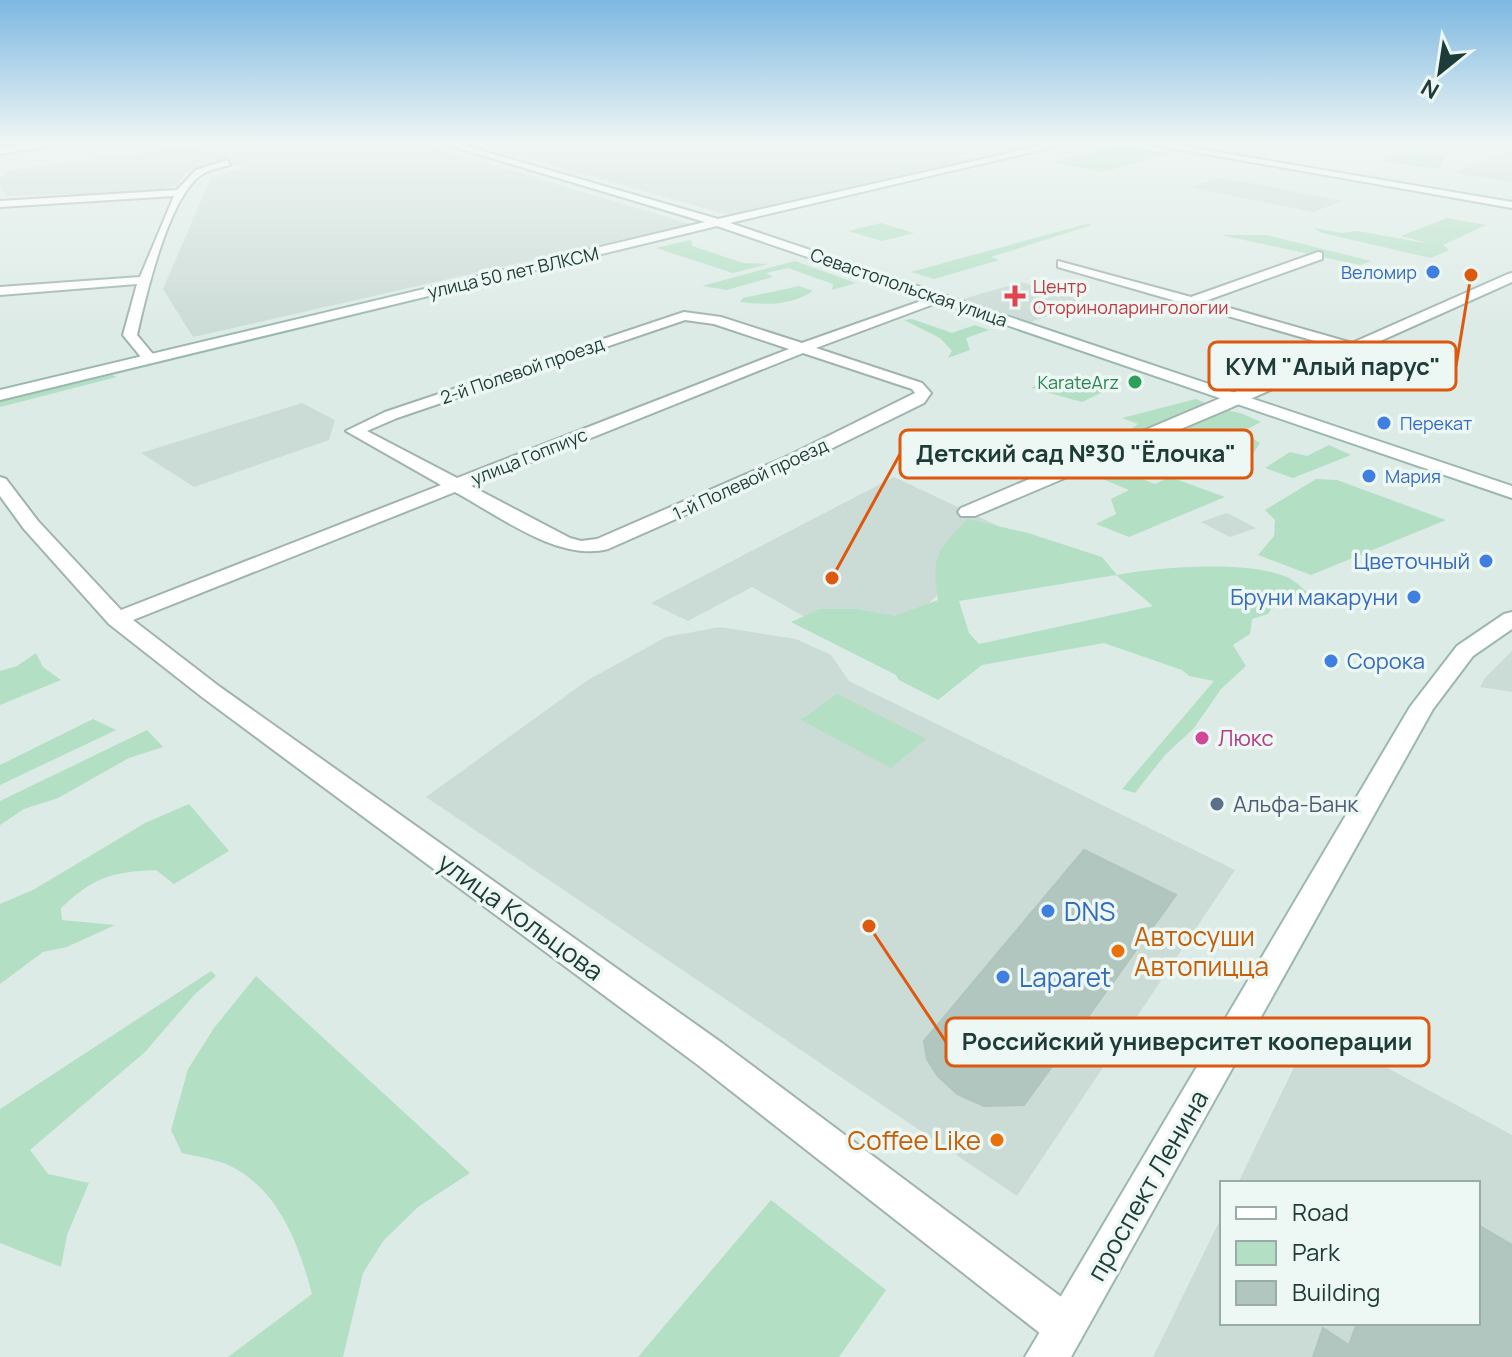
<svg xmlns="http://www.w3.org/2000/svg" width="1512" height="1357" font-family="Manrope,sans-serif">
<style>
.built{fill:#cbdbd5}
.green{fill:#b3dfc4;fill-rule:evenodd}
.building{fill:#b2c6c0;stroke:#afc5be;stroke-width:2}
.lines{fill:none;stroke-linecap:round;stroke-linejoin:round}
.street-casing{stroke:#a0b3ae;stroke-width:4}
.secondary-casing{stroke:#9bb8b0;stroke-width:4}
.street{fill:#fff;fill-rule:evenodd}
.secondary{fill:#fff;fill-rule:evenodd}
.shop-dot{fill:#3f7fe0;stroke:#edf7f3;stroke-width:3}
.health-dot{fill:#e0444e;stroke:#edf7f3;stroke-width:3}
.leisure-dot{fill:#2e9e5b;stroke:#edf7f3;stroke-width:3}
.hotel-dot{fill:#d1479c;stroke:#edf7f3;stroke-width:3}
.service-dot{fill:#5c6f8a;stroke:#edf7f3;stroke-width:3}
.food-dot{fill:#e8710a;stroke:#edf7f3;stroke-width:3}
.labels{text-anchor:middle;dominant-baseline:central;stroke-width:7;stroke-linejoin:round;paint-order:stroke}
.far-street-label{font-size:18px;fill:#1d3b37;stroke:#edf7f3}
.far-shop-label{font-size:18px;fill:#366cbe;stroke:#edf7f3;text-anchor:start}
.far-health-label{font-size:18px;fill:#be3a42;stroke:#edf7f3;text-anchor:start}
.far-leisure-label{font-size:18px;fill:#27864d;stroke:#edf7f3;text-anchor:end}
.shop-label{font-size:22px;fill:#366cbe;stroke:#edf7f3;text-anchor:end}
.hotel-label{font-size:22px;fill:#b23c85;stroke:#edf7f3;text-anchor:start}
.service-label{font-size:22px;fill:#4e5e75;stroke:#edf7f3;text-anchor:start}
.near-shop-label{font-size:26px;fill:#366cbe;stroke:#edf7f3;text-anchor:start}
.near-street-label{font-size:26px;fill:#1d3b37;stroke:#edf7f3}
.near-food-label{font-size:26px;fill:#c56008;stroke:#edf7f3;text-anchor:start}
.leader{fill:none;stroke:#de580e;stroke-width:3}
.callout-dot{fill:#de580e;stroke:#edf7f3;stroke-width:3}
.callout{fill:#edf7f3;stroke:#de580e;stroke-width:3}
.callout-label{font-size:24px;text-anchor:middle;font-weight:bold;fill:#1d3b37}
</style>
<rect width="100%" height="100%" fill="#ddebe6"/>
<g class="built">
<path d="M212 141H413L690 224 193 337 163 289 211 178 250 165 202 167 185 173 177 185 152 191 7 196 0 187V177L11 170 215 143Z"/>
<path d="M521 141H1002L1027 147 1013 150 994 146 956 156 973 160 729 215 494 149 504 147 502 144Z"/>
<path d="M1512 150V182L1452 173Z"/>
<path d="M1221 178 1343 201 1313 212 1189 187Z"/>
<path d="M1021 282 1088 302 1031 322 963 299Z"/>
<path d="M302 403 335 420 329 440 194 487 141 453Z"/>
<path d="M894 477 1030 541 942 591 929 603 926 620 895 668 752 587 688 621 651 603Z"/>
<path d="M1227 513 1256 528 1230 537 1201 522Z"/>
<path d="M720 627 796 639 831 655 849 681 861 687 1235 870 1017 1196 426 797 588 680 666 637Z"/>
<path d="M1512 651V692L1480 687 1485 678Z"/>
<path d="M1313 1028 1512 1135V1357H1153L1222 1216V1323H1478V1183H1238Z"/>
</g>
<g class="green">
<path d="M1122 144 1172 153 1103 172 1051 162Z"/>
<path d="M1424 152 1445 158 1438 169 1380 161 1397 155Z"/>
<path d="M1447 218 1486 225 1443 245 1449 250 1431 258 1322 233 1314 228 1342 233 1357 231 1430 244 1401 236Z"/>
<path d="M881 223 914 233 882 241 848 231Z"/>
<path d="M1086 224 1092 225 991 257 999 260 934 279 911 272Z"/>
<path d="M1221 235H1266L1371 261 1360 265Z"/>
<path d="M691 240 692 246 743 263 768 264 733 273 656 248Z"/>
<path d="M795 261 856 283 832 290 833 284 788 268 766 273 773 277 727 290 702 286Z"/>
<path d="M799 286 813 291C789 306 767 305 740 302L743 298Z"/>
<path d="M912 319 952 333 975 325 989 330 966 338 970 350 948 358 952 351 940 338 904 320Z"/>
<path d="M112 375 117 377 0 407V401Z"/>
<path d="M1095 378 1109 389 1082 402 1031 388 1037 385 1064 389Z"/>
<path d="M1196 399 1213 406 1140 436 1123 434 1138 424 1122 418Z"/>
<path d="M1223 409 1243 414 1261 422 1242 432 1260 443 1252 455 1196 434 1186 425Z"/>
<path d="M1329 445 1351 455 1293 478 1265 468 1290 452 1307 456Z"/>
<path d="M1098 462 1155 484 1170 477 1225 497 1129 537 1096 524 1116 514 1111 499 1129 490 1081 470Z"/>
<path d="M1316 479 1337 480 1446 520 1311 575 1258 555 1274 536 1275 520 1265 510Z"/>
<path d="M967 519 1028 533 1102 557 1117 575C1159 567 1247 560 1287 577 1294 580 1301 587 1307 592L1308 598 1280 594 1268 614 1252 619 1250 634 1233 645 1246 666 1221 689 1194 728 1165 755 1135 793 1122 789 1214 681 1189 676 1182 670 1104 643 982 665 938 700 899 680 896 675 791 622 820 609H855L895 616 938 600C931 555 937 552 967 519ZM1116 575 1153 606 979 644 969 633 959 601Z"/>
<path d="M36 653 43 667 61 680 0 705V671L17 666Z"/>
<path d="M837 694 926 739 891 768 801 720Z"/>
<path d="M93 719 116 730 0 785V765Z"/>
<path d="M147 730 163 747 129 758 58 798 24 809 0 825V801Z"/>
<path d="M189 804 229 851 174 884 156 870C111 872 94 877 61 908L62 920 115 925 67 947 43 952 0 984V904L33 890 145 823Z"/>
<path d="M211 971 216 976 195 994 145 1052 30 1150 48 1174 89 1183 67 1235 61 1267 0 1243V1109Z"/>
<path d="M256 976 470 1173 418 1207 384 1240 363 1273 343 1357H228L312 1294C299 1246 281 1195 236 1169 222 1160 199 1157 182 1153L171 1130 188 1069 214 1028Z"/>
<path d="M771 1200 886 1290 839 1357H638Z"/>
</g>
<g class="building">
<path d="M1084 850 1176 895 1024 1105 984 1106 957 1094 937 1075 927 1059 924 1041Z"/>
<path d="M1478 1225 1512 1245V1357H1313L1323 1328 1349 1345 1357 1323H1478Z"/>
</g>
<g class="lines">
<g class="street-casing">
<g id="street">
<path d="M1495 141H1512V146L1496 143Z"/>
<path d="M227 160 230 165C219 168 205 170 196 179 167 207 146 294 137 335L157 359 155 362H145L123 335 137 284 0 295V287L140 277 174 196 0 207V201L177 190 196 170Z"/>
<path d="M1318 252 1322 253V259L1205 301 1352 343 1508 274 1512 273V282L1228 409 975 516H961L958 512 961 508 1339 348 1058 267V261L1191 297Z"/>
<path d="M938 295 950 298 816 348 922 383 931 393 924 403 800 464 608 549C558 562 498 515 455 492L133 620 220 687 722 1043 1080 1311 1086 1326 1080 1341 1065 1347 1050 1341 698 1065 202 697 109 624 24 529 0 496V477L6 479 38 521 121 610 441 485 346 431 385 412 684 312 721 317 802 343ZM685 320 714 324 789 349 457 478 367 431 397 418ZM803 353 912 389 915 393 788 456 597 539 581 541 570 538 471 486Z"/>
</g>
</g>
<g class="secondary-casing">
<g id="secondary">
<path d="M54 141H78L0 154V148Z"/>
<path d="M434 141H448L718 219 1062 141H1078L730 223 1512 486V498L717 226 0 400V390L705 222Z"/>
<path d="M1132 141H1152L1512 202V208Z"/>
<path d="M1512 612V629L1473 656 1433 709 1071 1357H1025L1410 707 1457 646 1504 614Z"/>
</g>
</g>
<use href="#street" class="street"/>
<use href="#secondary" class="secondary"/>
</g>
<linearGradient id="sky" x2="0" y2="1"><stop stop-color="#7db8e1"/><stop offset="0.43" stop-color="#f0f6f4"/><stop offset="1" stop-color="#f0f6f4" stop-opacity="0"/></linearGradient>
<rect width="1512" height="331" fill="url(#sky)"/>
<g class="shop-dot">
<circle cx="1433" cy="272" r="8"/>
<circle cx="1384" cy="423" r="8"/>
<circle cx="1369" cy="476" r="8"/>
<circle cx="1486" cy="561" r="8"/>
<circle cx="1414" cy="597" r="8"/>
<circle cx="1331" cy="661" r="8"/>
<circle cx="1048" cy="911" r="8"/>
<circle cx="1003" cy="977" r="8"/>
</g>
<path class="health-dot" d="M1011 284h8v8h8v8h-8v8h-8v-8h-8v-8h8z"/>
<circle class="leisure-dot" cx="1135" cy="382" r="8"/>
<circle class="hotel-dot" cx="1202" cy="738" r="8"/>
<circle class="service-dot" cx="1217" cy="804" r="8"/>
<g class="food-dot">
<circle cx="1118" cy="951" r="8"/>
<circle cx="997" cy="1140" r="8"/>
</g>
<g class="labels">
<g class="far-street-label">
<text transform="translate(513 272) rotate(-13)">улица 50 лет ВЛКСМ</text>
<text transform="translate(909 287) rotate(19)">Севастопольская улица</text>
<text transform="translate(522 370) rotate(-19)">2-й Полевой проезд</text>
<text transform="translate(529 456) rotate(-22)">улица Гоппиус</text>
<text transform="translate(750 479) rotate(-25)">1-й Полевой проезд</text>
</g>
<g class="far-shop-label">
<text x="1417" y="272" text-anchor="end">Веломир</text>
<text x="1400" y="423">Перекат</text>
<text x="1385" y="476">Мария</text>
</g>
<g class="far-health-label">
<text x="1033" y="286">Центр<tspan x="1033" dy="21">Оториноларингологии</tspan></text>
</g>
<g class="far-leisure-label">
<text x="1119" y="382">KarateArz</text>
</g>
<g class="shop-label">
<text x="1470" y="561">Цветочный</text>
<text x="1398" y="597">Бруни макаруни</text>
<text x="1347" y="661" text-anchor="start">Сорока</text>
</g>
<g class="hotel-label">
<text x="1218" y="738">Люкс</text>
</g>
<g class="service-label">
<text x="1233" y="804">Альфа-Банк</text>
</g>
<g class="near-shop-label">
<text x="1064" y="911">DNS</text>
<text x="1019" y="977">Laparet</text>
</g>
<g class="near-street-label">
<text transform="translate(521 916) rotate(36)">улица Кольцова</text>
<text transform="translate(1147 1185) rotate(-60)">проспект Ленина</text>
</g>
<g class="near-food-label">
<text x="1134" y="936">Автосуши<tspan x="1134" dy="30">Автопицца</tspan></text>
<text x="981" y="1140" text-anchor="end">Coffee Like</text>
</g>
</g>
<path class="leader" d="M1471 275L1456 366M832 578L900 454M869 926L946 1042"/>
<g class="callout-dot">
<circle cx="1471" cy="275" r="8"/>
<circle cx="832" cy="578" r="8"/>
<circle cx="869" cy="926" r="8"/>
</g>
<g class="callout">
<rect x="1209" y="342" width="247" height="48" rx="8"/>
<rect x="900" y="430" width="352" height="48" rx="8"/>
<rect x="946" y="1018" width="483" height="48" rx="8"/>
</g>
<g class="callout-label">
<text x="1333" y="375">КУМ "Алый парус"</text>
<text x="1076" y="462">Детский сад №30 "Ёлочка"</text>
<text x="1187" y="1050">Российский университет кооперации</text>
</g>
<rect x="1220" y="1181" width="260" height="144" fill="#edf7f3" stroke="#9aaca8" stroke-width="2"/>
<rect x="1236" y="1207" width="40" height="12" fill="#ffffff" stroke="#9aaca8" stroke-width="2"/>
<text x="1292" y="1221" font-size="24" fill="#1d3b37">Road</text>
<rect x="1236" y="1241" width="40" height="24" fill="#b3dfc4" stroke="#9aaca8" stroke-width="2"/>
<text x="1292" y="1261" font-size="24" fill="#1d3b37">Park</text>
<rect x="1236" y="1281" width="40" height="24" fill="#b2c6c0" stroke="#9aaca8" stroke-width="2"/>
<text x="1292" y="1301" font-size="24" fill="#1d3b37">Building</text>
<g transform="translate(1440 72) rotate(210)" stroke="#edf7f3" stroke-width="6" paint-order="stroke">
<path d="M0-6L14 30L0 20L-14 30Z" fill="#1d3b37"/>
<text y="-12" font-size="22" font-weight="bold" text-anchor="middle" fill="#1d3b37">N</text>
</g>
</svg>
